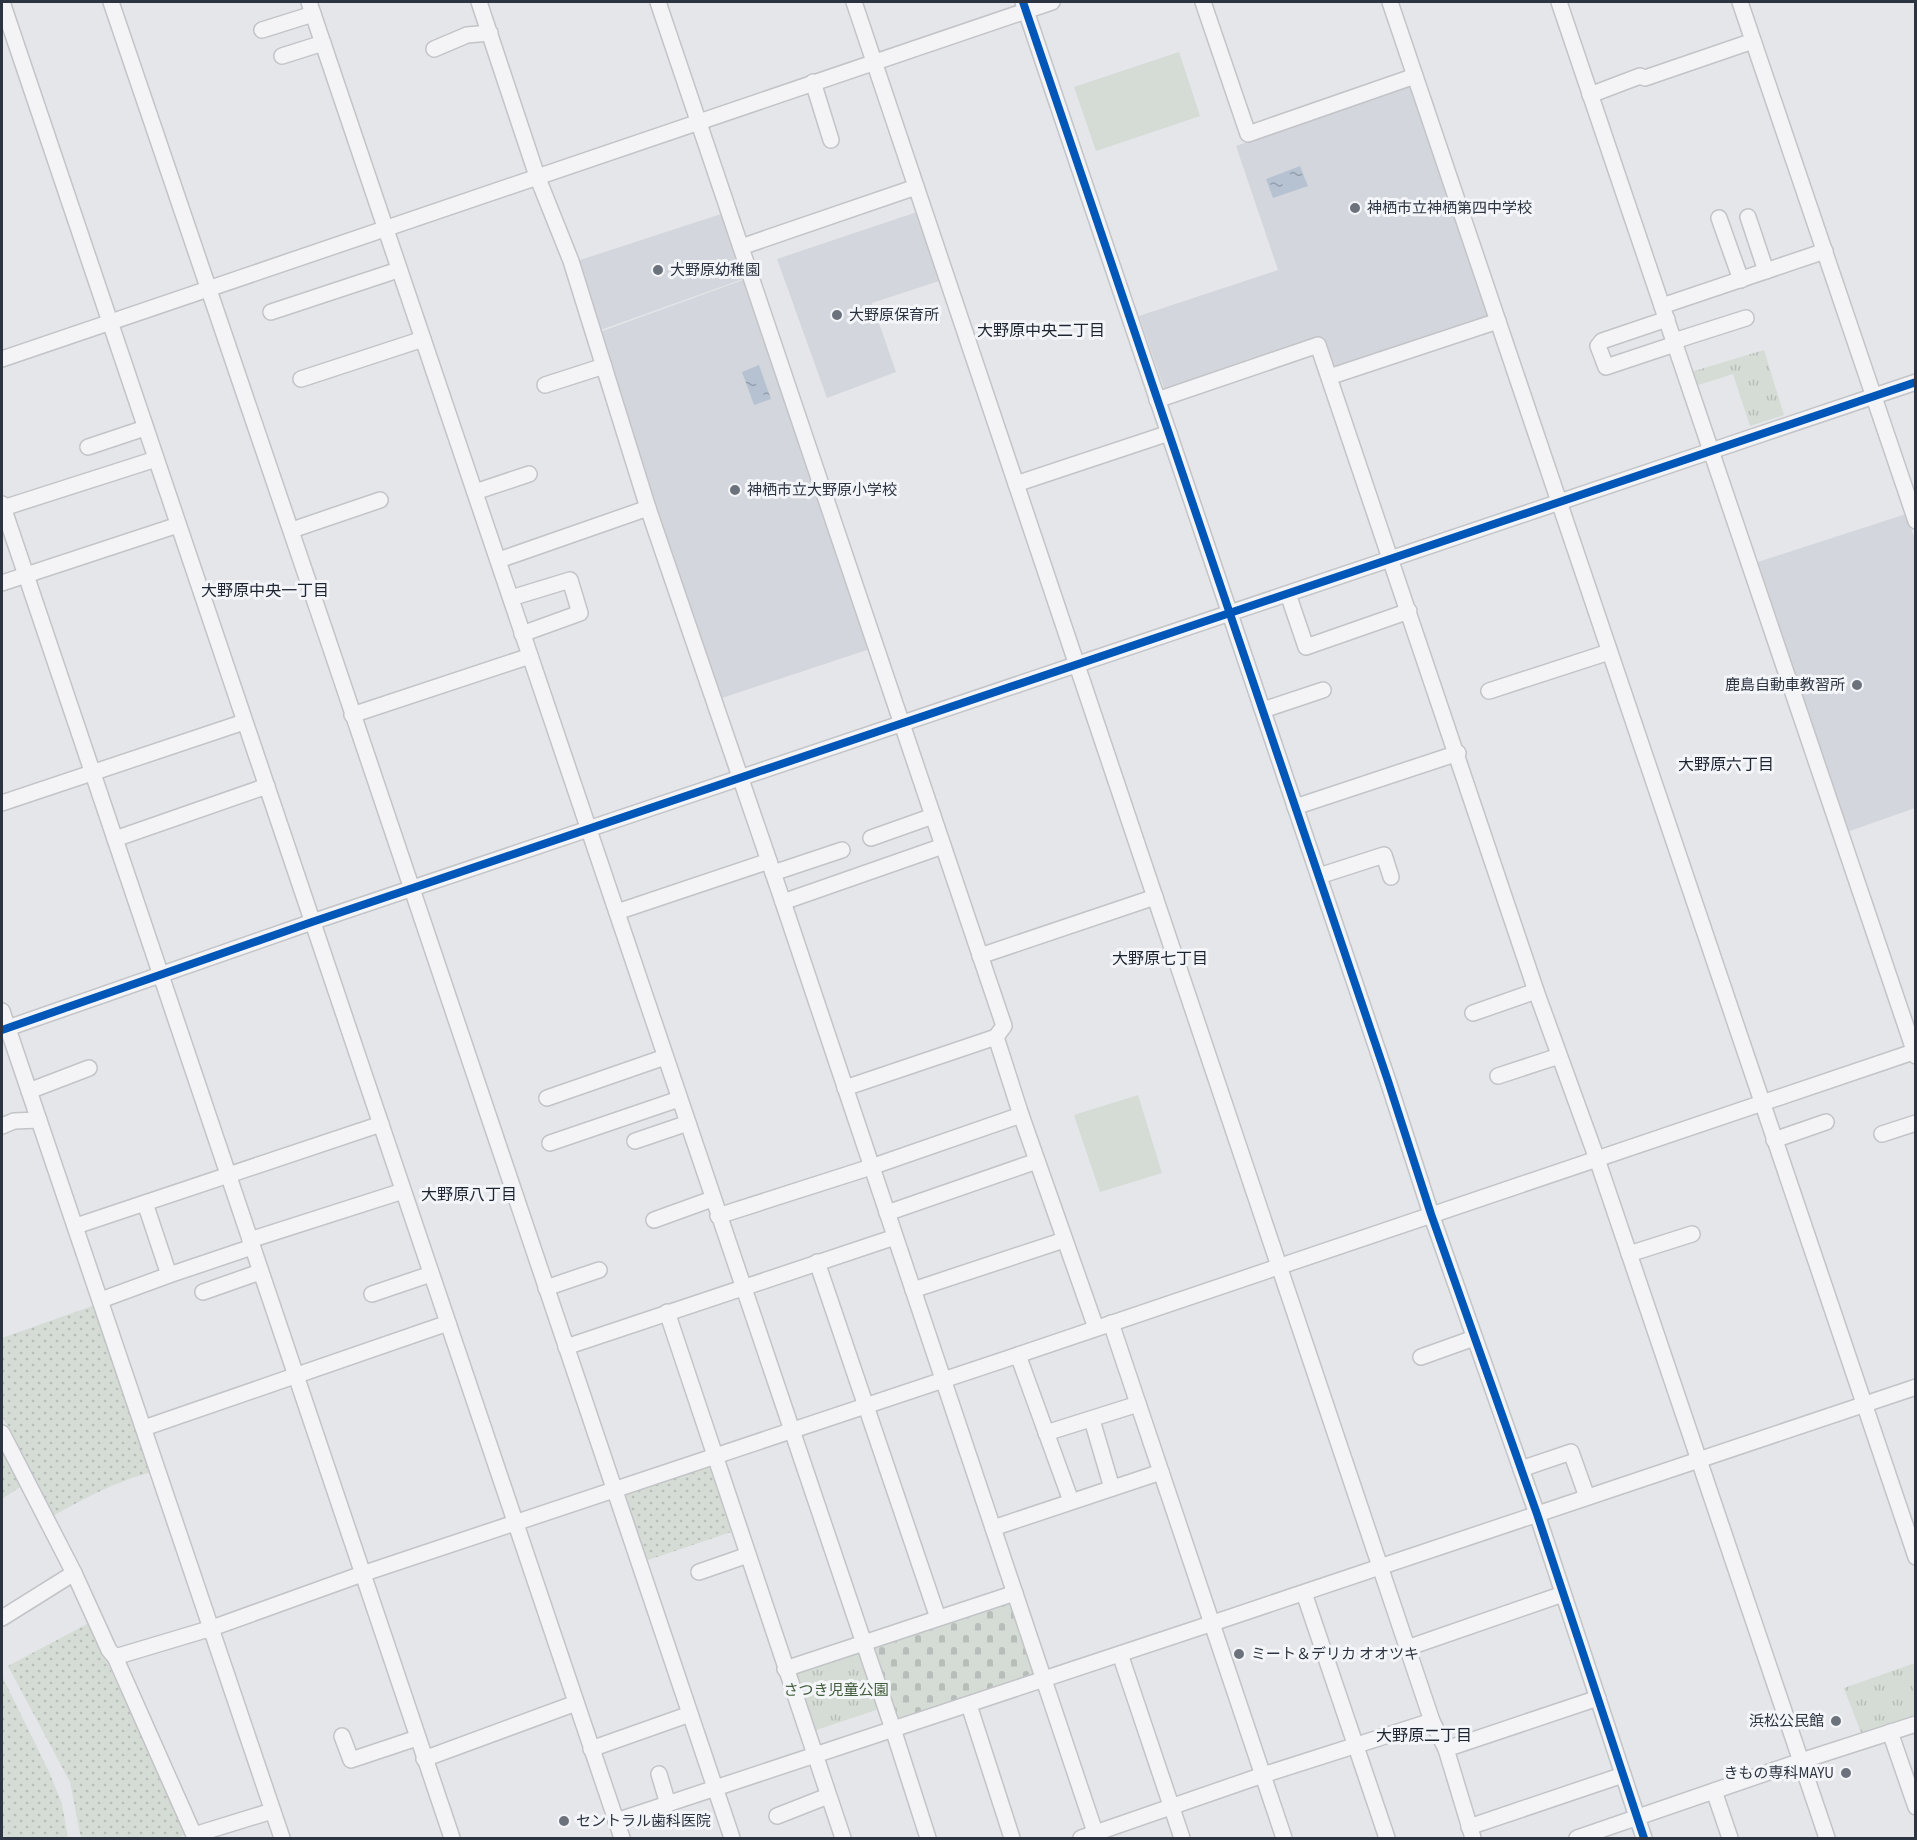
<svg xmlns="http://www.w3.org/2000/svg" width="1917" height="1840" font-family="'Source Sans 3','Noto Sans JP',sans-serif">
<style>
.built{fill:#d3d6dc}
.grass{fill:url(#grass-dots)}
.cemetery{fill:url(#cemetery-stones)}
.park{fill:url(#park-tufts)}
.pitch{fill:#d5dcd5}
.water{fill:url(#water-ripples)}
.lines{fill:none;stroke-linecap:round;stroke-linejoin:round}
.minor-casing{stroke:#c2c4c7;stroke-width:18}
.minor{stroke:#f4f4f6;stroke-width:15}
.cycleway-casing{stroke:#f3f5f8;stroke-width:11}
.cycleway{stroke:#0057b8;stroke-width:8}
.poi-dot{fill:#6c727c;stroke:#f3f5f8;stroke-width:2}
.labels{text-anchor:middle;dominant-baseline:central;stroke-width:6;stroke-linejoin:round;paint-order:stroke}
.poi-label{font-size:15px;fill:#2c3441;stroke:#f3f5f8;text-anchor:start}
.park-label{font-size:15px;fill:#415c3b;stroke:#f3f5f8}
.neighbourhood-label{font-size:16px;fill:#1e2532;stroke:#f3f5f8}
</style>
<defs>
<pattern id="grass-dots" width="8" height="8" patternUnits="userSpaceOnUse" patternTransform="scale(1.5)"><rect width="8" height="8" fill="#d5dcd5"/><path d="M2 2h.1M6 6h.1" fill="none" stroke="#b7bdb8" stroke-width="1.8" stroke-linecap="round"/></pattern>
<pattern id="cemetery-stones" width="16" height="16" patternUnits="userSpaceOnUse" patternTransform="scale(1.5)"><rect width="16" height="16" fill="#d5dcd5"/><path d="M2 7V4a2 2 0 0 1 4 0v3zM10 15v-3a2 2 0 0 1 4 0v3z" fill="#b7bdb8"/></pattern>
<pattern id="park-tufts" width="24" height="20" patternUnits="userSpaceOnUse" patternTransform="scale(1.5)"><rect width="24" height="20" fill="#d5dcd5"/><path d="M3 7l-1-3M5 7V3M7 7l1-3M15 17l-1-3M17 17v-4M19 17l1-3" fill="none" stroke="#b7bdb8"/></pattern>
<pattern id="water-ripples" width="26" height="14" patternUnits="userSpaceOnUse" patternTransform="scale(1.5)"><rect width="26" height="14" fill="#b6c2d1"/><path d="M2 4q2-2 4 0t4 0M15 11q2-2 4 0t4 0" fill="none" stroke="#949eab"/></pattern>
</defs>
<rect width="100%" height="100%" fill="#e4e6e9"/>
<g class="built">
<path d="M1412 84 1489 317 1335 369 1322 338 1165 391 1139 316 1278 270 1236 146Z"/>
<path d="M917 212 942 280 872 303 896 372 827 398 777 259Z"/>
<path d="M721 214 743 279 595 332 574 262Z"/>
<path d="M743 280 876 647 722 698 597 333Z"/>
<path d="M1906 514 1916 542 1915 808 1847 832 1758 562Z"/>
</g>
<g class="grass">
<path d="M95 1305 152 1472C116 1481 83 1499 51 1517L2 1416V1338Z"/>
<path d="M2 1444 23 1485 2 1499Z"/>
<path d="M712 1464 734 1531 645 1561 623 1494Z"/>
<path d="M89 1623 186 1834 178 1838H81L70 1782 8 1666Z"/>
<path d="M2 1676 49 1772 62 1804 68 1838H2Z"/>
</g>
<path class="cemetery" d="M1011 1603 1035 1671 1033 1676 898 1720 872 1647Z"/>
<g class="park">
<path d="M1764 350 1784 415 1750 426 1733 374 1695 386 1691 372Z"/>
<path d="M861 1651 879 1709 813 1731 793 1677 797 1671Z"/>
<path d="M1915 1663V1717L1861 1733 1844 1688Z"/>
</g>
<g class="pitch">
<path d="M1179 52 1200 116 1096 151 1074 87Z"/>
<path d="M1138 1095 1162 1173 1100 1192 1074 1115Z"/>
</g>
<g class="water">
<path d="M1300 166 1308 186 1273 198 1266 179Z"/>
<path d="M759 365 771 399 754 405 742 372Z"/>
</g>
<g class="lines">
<g class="minor-casing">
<g id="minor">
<path d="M2 2 622 1838"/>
<path d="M111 2C321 613 524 1226 732 1838"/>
<path d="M309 2 893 1729 928 1838"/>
<path d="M479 2 537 176 571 261 648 508 783 902 1097 1838"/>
<path d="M658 2 1004 1026 996 1037 1021 1115 1096 1328"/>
<path d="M854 2 1432 1721 1446 1749 1473 1838"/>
<path d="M1023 2 1388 1081 1431 1214 1537 1514 1644 1838"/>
<path d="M1203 2 1248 134 1415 76"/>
<path d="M1390 2 1916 1557"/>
<path d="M1559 2 1916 1056"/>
<path d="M1740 2 1916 521"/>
<path d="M262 30 313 14"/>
<path d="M434 49 467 35 490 33"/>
<path d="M282 56 323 43"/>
<path d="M813 82 831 140"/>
<path d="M1590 95 1640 76 1645 78 1753 41"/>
<path d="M1748 217 1766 271"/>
<path d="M1719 218 1741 280"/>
<path d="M741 247 916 187"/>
<path d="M1662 306 1825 251"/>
<path d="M271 312 398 270"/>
<path d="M1667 319 1602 341 1598 346 1606 367 1675 344"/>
<path d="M1674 341 1746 318"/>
<path d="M2 359 1052 2"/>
<path d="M1329 377 1498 321"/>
<path d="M301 379 423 339"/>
<path d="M545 385 604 366"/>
<path d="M1157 400 1318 345 1536 991 1597 1159 1827 1838"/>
<path d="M88 447 145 428"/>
<path d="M1016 484 1169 433"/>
<path d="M475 492 529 474"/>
<path d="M2 504 452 1838"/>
<path d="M3 508 156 459"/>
<path d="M292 530 380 500"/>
<path d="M499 560 648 508"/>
<path d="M2 583 178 525"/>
<path d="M1288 594 1306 647 1409 611"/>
<path d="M511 598 570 580 580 613 522 634"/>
<path d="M1489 691 1609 652"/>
<path d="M1263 710 1323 690"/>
<path d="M352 715 530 656"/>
<path d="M2 803 244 722"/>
<path d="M1295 807 1458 753"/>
<path d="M871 838 933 816"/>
<path d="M115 839 267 786"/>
<path d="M773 873 842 850"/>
<path d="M1319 876 1384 855 1391 877"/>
<path d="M783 902 943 846"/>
<path d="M617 912 769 861"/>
<path d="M980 956 1155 897"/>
<path d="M2 1011 282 1838"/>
<path d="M1473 1013 1536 991"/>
<path d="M2 1030 312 922 1916 382"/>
<path d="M1498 1076 1559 1056"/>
<path d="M845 1088 996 1037"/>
<path d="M29 1091 89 1068"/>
<path d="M547 1098 665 1057"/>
<path d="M2 1126 14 1121 39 1120"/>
<path d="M1882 1134 1916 1123"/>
<path d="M1774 1140 1826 1122"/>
<path d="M635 1141 688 1123"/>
<path d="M550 1143 679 1099"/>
<path d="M145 1203 169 1275"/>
<path d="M887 1213 1037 1161"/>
<path d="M718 1216 871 1167 1021 1115"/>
<path d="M654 1220 712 1199"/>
<path d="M76 1226 381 1124"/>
<path d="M250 1240 403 1191"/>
<path d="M1629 1254 1692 1234"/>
<path d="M817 1262 938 1618"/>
<path d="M546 1288 599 1270"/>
<path d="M913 1290 1064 1240"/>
<path d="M203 1292 260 1272"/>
<path d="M372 1294 431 1274"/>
<path d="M101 1300 169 1275 252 1247"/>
<path d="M667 1312 843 1838"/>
<path d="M1111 1323 1284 1838"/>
<path d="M566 1347 895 1237"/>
<path d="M1018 1355 1071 1501"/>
<path d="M1421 1357 1474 1338"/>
<path d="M1092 1420 1112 1488"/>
<path d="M144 1428 448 1323"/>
<path d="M2 1433 74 1573 109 1650 115 1657 194 1835 272 1811"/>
<path d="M1046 1433 1138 1404"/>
<path d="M1521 1469 1571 1452 1587 1497"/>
<path d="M993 1528 1161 1472"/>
<path d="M699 1572 748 1555"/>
<path d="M1304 1593 1387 1838"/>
<path d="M2 1618 74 1573"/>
<path d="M1407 1648 1563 1594"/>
<path d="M1120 1654 1182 1838"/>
<path d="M115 1657 212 1628 362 1574 1018 1355 1916 1051"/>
<path d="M785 1669 1015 1593"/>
<path d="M969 1705 1012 1838"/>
<path d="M1890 1732 1916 1807"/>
<path d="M342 1736 351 1760 417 1738"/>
<path d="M591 1749 690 1714"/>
<path d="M1446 1749 1598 1698"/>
<path d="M424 1759 576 1703"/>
<path d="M659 1774 668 1804"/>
<path d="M1714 1791 1730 1838"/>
<path d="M777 1816 828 1796"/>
<path d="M616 1821 1213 1623 1916 1387"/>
<path d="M1469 1827 1623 1775"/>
<path d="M1081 1838 1263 1775 1432 1721"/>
<path d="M1577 1838 1801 1761 1916 1724"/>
</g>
</g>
<use href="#minor" class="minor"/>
<g class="cycleway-casing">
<g id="cycleway">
<path d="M1023 2 1388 1081 1431 1214 1537 1514 1644 1838"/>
<path d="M2 1030 312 922 1916 382"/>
</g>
</g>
<use href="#cycleway" class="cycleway"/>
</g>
<g class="poi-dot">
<circle cx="1355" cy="208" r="6"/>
<circle cx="658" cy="270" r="6"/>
<circle cx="837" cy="315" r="6"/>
<circle cx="735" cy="490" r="6"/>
<circle cx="1857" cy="685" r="6"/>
<circle cx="1239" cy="1654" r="6"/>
<circle cx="1836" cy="1721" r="6"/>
<circle cx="1846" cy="1773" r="6"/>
<circle cx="564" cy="1821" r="6"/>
</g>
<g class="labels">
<g class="poi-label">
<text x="1367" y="208">神栖市立神栖第四中学校</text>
<text x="670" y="270">大野原幼稚園</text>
<text x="849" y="315">大野原保育所</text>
<text x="747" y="490">神栖市立大野原小学校</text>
<text x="1845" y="685" text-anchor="end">鹿島自動車教習所</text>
<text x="1251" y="1654">ミート＆デリカ オオツキ</text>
<text x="1824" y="1721" text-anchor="end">浜松公民館</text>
<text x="1834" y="1773" text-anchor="end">きもの専科MAYU</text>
<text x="576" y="1821">セントラル歯科医院</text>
</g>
<g class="park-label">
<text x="836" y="1690">さつき児童公園</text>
</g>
<g class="neighbourhood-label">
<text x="1041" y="331">大野原中央二丁目</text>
<text x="265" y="591">大野原中央一丁目</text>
<text x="1726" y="765">大野原六丁目</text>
<text x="1160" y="959">大野原七丁目</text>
<text x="469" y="1195">大野原八丁目</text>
<text x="1424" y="1736">大野原二丁目</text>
</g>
</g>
<rect width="1917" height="1840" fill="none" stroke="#2c3441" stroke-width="6"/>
</svg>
